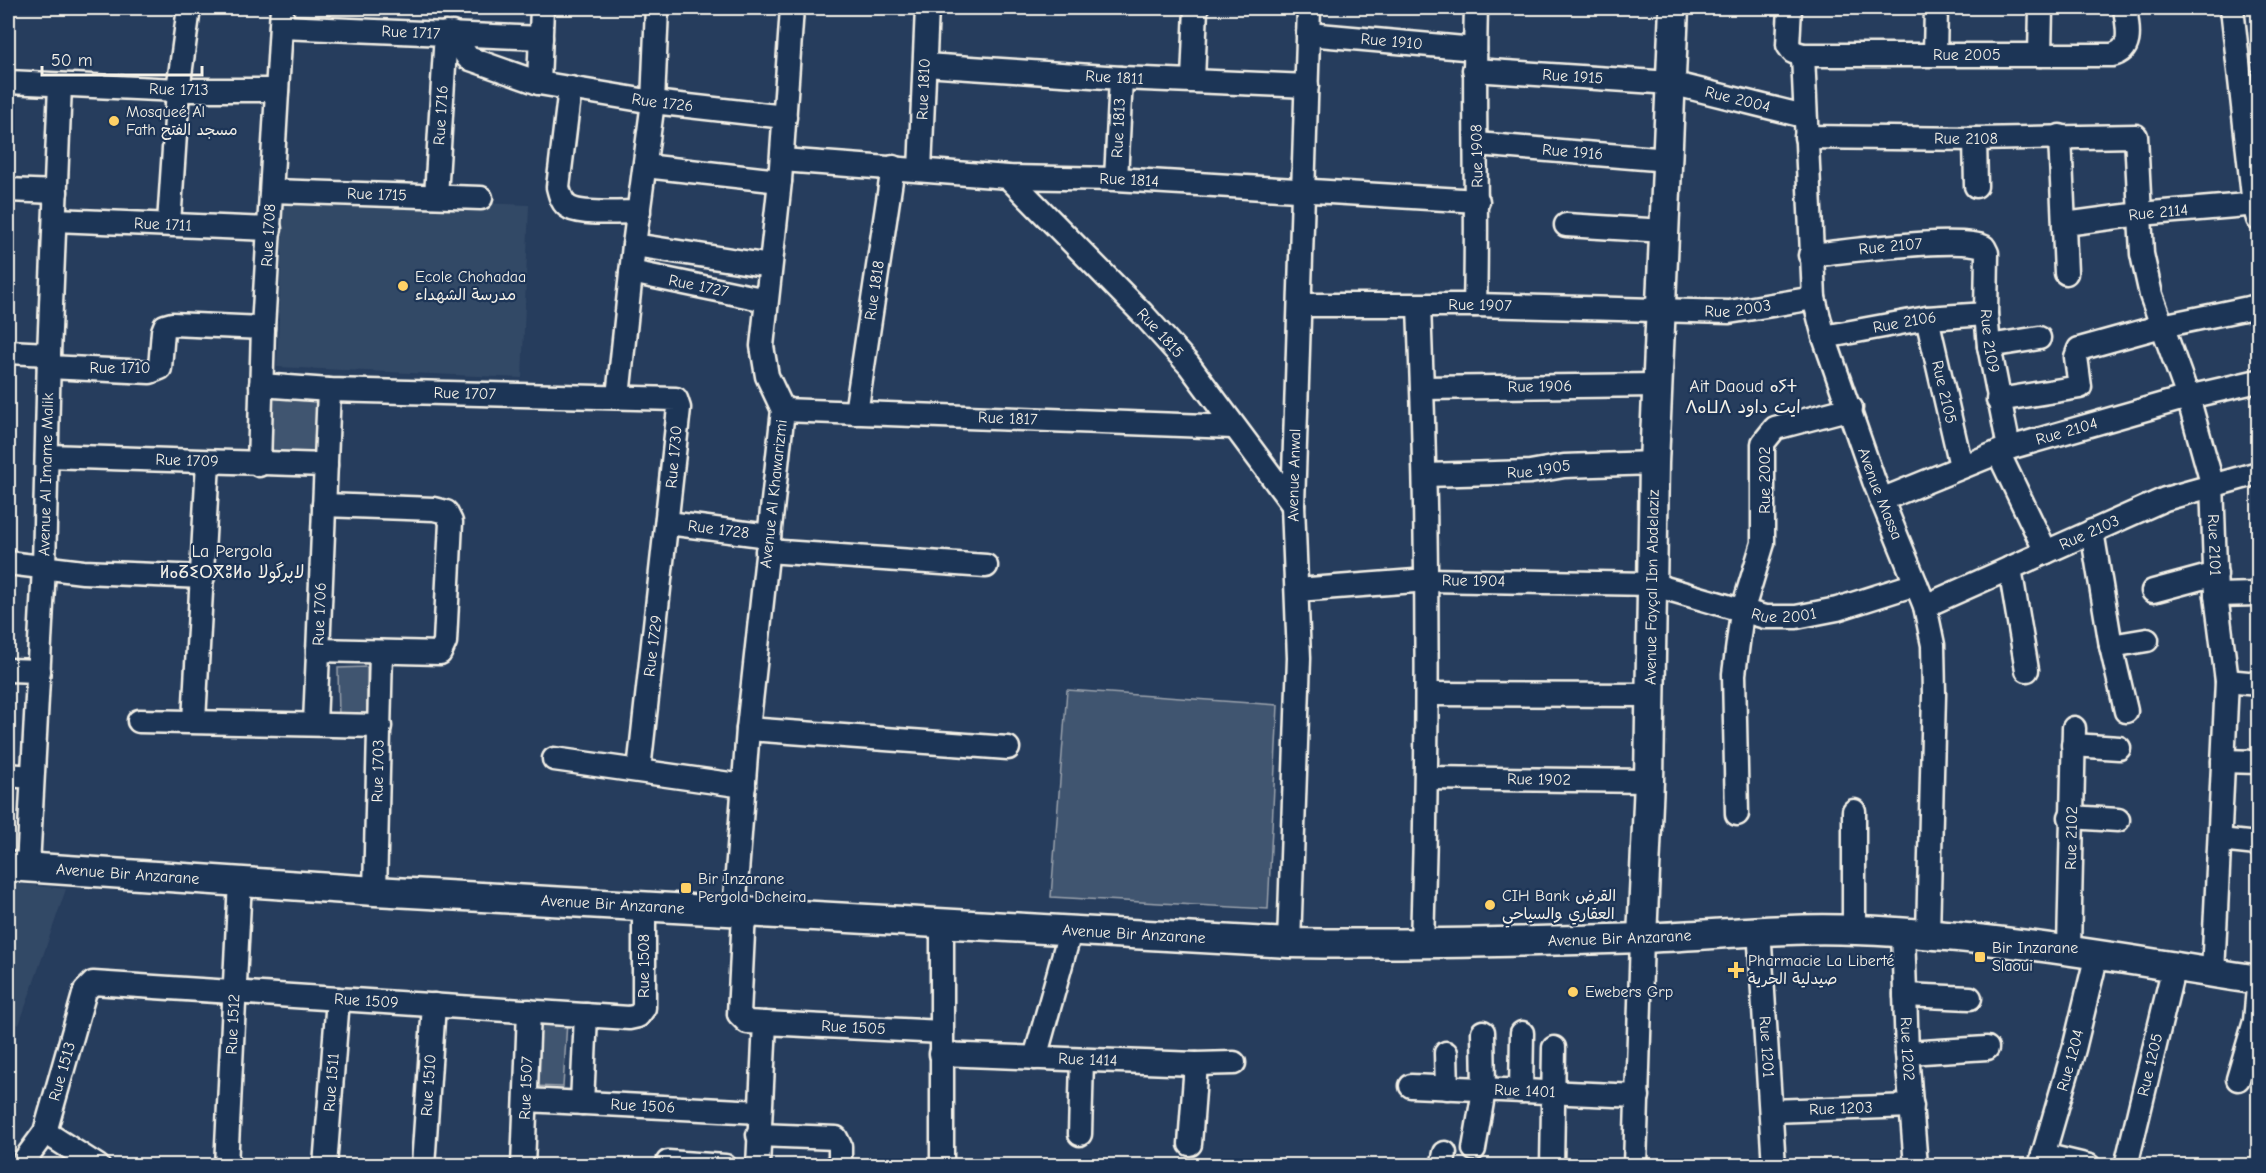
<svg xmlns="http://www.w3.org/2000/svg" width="2266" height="1173" font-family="'Comic Neue','Playpen Sans Arabic','Noto Sans Tifinagh',sans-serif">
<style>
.built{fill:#334966}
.green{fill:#40546f;stroke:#9aa2ac;stroke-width:1.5}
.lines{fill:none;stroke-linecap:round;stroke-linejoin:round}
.minor-casing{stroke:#f4f1e8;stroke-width:27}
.tertiary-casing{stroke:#f4f1e8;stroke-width:33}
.minor{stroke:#1d3557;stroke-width:22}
.tertiary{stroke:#1d3557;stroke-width:28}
.poi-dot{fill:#ffd166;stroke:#1d3557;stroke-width:2}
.labels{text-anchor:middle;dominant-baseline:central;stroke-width:4.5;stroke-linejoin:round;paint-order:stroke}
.street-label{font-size:16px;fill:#f4f1e8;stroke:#1d3557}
.poi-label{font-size:16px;fill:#f4f1e8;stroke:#1d3557;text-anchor:start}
.neighbourhood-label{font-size:18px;fill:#f4f1e8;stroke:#1d3557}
</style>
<rect width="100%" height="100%" fill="#263d5d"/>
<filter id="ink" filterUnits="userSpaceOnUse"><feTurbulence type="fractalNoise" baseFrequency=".0167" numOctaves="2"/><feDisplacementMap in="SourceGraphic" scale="12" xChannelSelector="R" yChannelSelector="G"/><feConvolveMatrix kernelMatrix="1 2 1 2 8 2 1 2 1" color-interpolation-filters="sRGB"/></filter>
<g filter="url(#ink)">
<g class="built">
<path d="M284 195 529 205 522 378 277 367Z"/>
<path d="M8 883 66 889 19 1025 8 1019Z"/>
</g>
<g class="green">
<path d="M271 395 319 399 315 453 267 450Z"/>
<path d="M367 667V717H339L338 668Z"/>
<path d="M1067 690 1278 705 1268 909 1051 897Z"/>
<path d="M536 1019 567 1021 563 1087 532 1086Z"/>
</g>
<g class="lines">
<g class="minor-casing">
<g id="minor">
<path id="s1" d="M1790 8 1788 45 1793 52 1803 55H2112C2135 50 2127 25 2125 8"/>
<path d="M2232 8 2254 205 2258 219"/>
<path id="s2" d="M281 27 541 38"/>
<path id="s3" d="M452 33 468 58 539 83 653 102 785 117"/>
<path id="s4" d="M1308 34 1475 49"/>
<path d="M1935 54 1936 8"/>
<path id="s5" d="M1803 55 1814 298 1824 337 1874 481 1925 606 1933 645 1934 695 1928 934"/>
<path d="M2040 55 2041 8"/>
<path id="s6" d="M925 65 1121 78 1307 86"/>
<path id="s7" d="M1474 70 1671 83 1804 116"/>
<path d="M1193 80 1196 8"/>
<path id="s8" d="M8 82 178 90H277"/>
<path d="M539 83 542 8"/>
<path d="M570 88 558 187C560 195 562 204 570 208 583 215 622 212 639 212"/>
<path d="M2060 136 2066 273"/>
<path id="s9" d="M1806 137 1975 139 2136 136 2142 254 2151 295 2188 397 2212 483 2216 595 2227 681 2213 973"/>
<path d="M1975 139 1976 186"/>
<path id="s10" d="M1477 144 1668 160"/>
<path id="s11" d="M782 160 1008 177 1116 179 1478 201"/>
<path d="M645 166 780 181"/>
<path id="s12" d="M920 170 927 8"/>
<path id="s13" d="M1008 177 1142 313 1189 365 1293 505"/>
<path id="s14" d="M1116 179 1121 78"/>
<path d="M8 190 56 192"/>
<path id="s15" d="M272 191 481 198"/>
<path id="s16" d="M436 196 446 33"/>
<path id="s17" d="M55 220 270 229"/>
<path d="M169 223 178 90 189 8"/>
<path id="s18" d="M2065 224 2140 214 2258 204"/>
<path d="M1566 225 1665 231"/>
<path d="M634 245 770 266"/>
<path id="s19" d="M1810 255C1844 252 1959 235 1984 247L1987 253 1986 314 1989 346 2009 448"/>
<path id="s20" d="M631 272 766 300"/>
<path id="s21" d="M1300 305H1475L1729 312 1814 298"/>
<path d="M1475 305C1478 206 1473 106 1476 8"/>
<path d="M1419 306C1428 519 1429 732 1422 945"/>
<path id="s22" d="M1927 318 1961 466"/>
<path id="s23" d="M1824 337 1927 318 1986 314"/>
<path d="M1989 346 2039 338"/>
<path d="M8 352 49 354"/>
<path d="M49 367 150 372 160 368 163 331 165 326 172 324 263 328"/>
<path id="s24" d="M261 385 329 390 676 399 679 408 639 770"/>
<path id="s25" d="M1423 388 1657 385"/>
<path d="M618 397 634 245 653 102 657 8"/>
<path d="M1998 400 2080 387 2076 357 2079 349 2162 326 2258 306"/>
<path id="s26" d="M783 410 1233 427"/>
<path id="s27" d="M856 413 893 167"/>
<path d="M1998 452 2046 552"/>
<path id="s28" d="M47 456 326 465"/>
<path id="s29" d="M259 465 263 328 282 8"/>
<path id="s30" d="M1425 475 1530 472 1564 466 1654 463"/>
<path id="s31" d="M1881 500 2009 448 2188 397 2258 381"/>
<path id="s32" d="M668 523 769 536"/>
<path d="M2092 531 2111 646 2126 711"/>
<path d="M767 551 986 566"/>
<path d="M8 563 83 572 203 577"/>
<path d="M2010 568 2027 670"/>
<path id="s33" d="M1297 590 1428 580 1651 584 1765 617H1796L1837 609 1916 584"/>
<path d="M2153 591 2216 574"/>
<path d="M2216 595 2258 594"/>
<path id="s34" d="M1925 606 2165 499 2258 473"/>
<path d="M2111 646 2147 640"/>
<path d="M318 650 440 653 445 642 451 522 446 512 434 509 324 505"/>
<path d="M8 670 39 671"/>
<path d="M2227 681 2258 684"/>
<path d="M1428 694 1650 695"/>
<path d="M139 721 380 726"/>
<path d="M194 721 208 462"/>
<path id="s35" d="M315 724 329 390"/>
<path d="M748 729 1008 748"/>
<path d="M2073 745 2119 748"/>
<path d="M554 759 744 786"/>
<path d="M2223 761 2258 762"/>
<path d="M8 775 31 777"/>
<path id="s36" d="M1428 778 1649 781"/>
<path d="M1854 811V930"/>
<path d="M1737 814 1734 674 1742 612 1763 543V443L1775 428 1851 408"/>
<path d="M2070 817 2118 820"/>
<path d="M2220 840 2257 844"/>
<path id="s37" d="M28 866 44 567 49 354 60 85"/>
<path id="s38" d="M375 891 381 652"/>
<path id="s39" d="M734 912 748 729 783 410 767 376 762 346 780 181 792 8"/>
<path id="s40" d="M744 913 739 1014 747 1022 942 1032"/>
<path d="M942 925V1166"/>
<path id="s41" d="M1759 929 1774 1166"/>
<path id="s42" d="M1903 932 1907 1053 1916 1166"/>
<path id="s43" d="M1289 943 1299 658 1293 505 1309 8"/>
<path id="s44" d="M2069 949 2074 728"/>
<path d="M1905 995 1970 998"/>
<path d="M1446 1053 1447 1088"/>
<path d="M1907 1053 1987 1048"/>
<path id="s45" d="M941 1054 1196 1064 1234 1063"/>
<path d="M1035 1058 1070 932"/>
<path d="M2238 1079 2255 1021 2258 988"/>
<path id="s46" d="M1411 1086 1638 1096"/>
<path d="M1521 1091 1522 1033"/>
<path id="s47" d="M526 1100 760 1112"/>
<path d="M582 1103 586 1015"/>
<path id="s48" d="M1771 1111 1912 1106"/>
<path d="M45 1132 98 1166"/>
<path d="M1080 1134 1082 1060"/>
<path d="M758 1135 836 1138 840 1146V1166"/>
<path d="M1190 1144 1196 1064"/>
<path d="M1474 1149 1484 1090 1483 1032"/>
<path d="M2043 1155 2089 1166"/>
<path d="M668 1162 725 1166"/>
<path id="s49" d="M20 1166 45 1132 85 991 93 983 629 1018 638 1016 644 1008V906"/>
<path id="s50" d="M226 1166 240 881"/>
<path id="s51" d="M325 1166 338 999"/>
<path id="s52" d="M423 1166 434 1005"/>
<path id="s53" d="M523 1166 529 1011"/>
<path d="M758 1166 765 1023"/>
<path d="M1442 1166 1445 1153"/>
<path d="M1552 1166 1554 1048"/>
<path d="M1635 1166 1642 938"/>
<path id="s54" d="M2040 1166 2074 1049 2097 954"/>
<path id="s55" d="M2126 1166 2174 966"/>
</g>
</g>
<g class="tertiary-casing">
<g id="tertiary">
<path id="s56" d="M8 866 375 891 1289 943C1407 945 1524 942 1641 938 1713 935 1784 927 1856 930 1992 935 2124 959 2258 980"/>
<path id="s57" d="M1642 938 1649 781 1654 463 1674 8"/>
</g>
</g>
<use href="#minor" class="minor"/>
<use href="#tertiary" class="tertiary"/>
</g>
</g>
<g class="poi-dot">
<circle cx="114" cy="121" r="6"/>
<circle cx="403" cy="286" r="6"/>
<rect x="680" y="882" width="12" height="12" rx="3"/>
<circle cx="1490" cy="905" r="6"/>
<rect x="1974" y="951" width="12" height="12" rx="3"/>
<path d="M1733 961h6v6h6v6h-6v6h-6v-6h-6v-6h6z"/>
<circle cx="1573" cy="992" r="6"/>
</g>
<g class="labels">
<g class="street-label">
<text stroke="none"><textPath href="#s2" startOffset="130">Rue 1717</textPath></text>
<text stroke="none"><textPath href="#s4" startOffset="84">Rue 1910</textPath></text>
<text stroke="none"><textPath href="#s1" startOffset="220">Rue 2005</textPath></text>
<text stroke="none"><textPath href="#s6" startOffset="190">Rue 1811</textPath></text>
<text stroke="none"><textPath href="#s7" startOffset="99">Rue 1915</textPath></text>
<text stroke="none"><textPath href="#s8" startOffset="171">Rue 1713</textPath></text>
<text stroke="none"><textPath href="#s12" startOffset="81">Rue 1810</textPath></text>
<text stroke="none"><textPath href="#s7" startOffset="266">Rue 2004</textPath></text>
<text stroke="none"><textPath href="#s3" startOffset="230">Rue 1726</textPath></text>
<text stroke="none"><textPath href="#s16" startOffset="81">Rue 1716</textPath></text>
<text stroke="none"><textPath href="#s14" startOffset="51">Rue 1813</textPath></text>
<text stroke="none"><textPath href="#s9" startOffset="160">Rue 2108</textPath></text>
<text stroke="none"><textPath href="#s10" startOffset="96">Rue 1916</textPath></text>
<text transform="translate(1477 156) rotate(-91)">Rue 1908</text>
<text stroke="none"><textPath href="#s11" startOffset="348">Rue 1814</textPath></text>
<text stroke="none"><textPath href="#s15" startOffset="105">Rue 1715</textPath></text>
<text stroke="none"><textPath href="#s18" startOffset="94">Rue 2114</textPath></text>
<text stroke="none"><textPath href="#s17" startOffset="108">Rue 1711</textPath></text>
<text stroke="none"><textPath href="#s29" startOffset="230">Rue 1708</textPath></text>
<text stroke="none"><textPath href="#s19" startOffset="81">Rue 2107</textPath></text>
<text stroke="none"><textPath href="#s20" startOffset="69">Rue 1727</textPath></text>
<text stroke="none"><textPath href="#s27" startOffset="124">Rue 1818</textPath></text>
<text stroke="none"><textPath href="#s21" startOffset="180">Rue 1907</textPath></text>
<text stroke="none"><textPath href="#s21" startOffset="438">Rue 2003</textPath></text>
<text stroke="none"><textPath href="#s23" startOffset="82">Rue 2106</textPath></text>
<text stroke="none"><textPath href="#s13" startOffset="218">Rue 1815</textPath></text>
<text stroke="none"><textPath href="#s19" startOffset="270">Rue 2109</textPath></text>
<text x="120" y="368">Rue 1710</text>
<text stroke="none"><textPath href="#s25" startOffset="117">Rue 1906</textPath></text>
<text stroke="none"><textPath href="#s22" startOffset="76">Rue 2105</textPath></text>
<text stroke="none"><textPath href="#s24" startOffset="204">Rue 1707</textPath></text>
<text stroke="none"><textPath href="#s26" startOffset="225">Rue 1817</textPath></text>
<text stroke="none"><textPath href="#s31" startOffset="198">Rue 2104</textPath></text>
<text transform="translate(674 457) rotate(-85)">Rue 1730</text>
<text stroke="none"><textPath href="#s28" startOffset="140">Rue 1709</textPath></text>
<text stroke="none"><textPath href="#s30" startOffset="114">Rue 1905</textPath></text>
<text stroke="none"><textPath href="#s43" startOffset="468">Avenue Anwal</textPath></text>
<text stroke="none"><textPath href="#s37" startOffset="392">Avenue Al Imame Malik</textPath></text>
<text transform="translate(1765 480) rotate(-90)">Rue 2002</text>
<text stroke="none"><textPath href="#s5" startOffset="450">Avenue Massa</textPath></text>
<text stroke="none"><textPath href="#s39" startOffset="420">Avenue Al Khawarizmi</textPath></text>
<text stroke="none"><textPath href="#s32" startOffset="51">Rue 1728</textPath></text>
<text stroke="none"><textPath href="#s34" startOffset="180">Rue 2103</textPath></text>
<text stroke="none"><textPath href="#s9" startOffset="750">Rue 2101</textPath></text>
<text stroke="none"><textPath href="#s33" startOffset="177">Rue 1904</textPath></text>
<text stroke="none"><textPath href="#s57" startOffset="351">Avenue Fayçal Ibn Abdelaziz</textPath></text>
<text stroke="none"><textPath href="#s33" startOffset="492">Rue 2001</textPath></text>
<text stroke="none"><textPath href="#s35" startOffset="110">Rue 1706</textPath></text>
<text transform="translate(653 646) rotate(-83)">Rue 1729</text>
<text stroke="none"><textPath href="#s38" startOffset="120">Rue 1703</textPath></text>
<text stroke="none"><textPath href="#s36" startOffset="111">Rue 1902</textPath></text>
<text stroke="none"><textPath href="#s44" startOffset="111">Rue 2102</textPath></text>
<text stroke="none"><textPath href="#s56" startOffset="120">Avenue Bir Anzarane</textPath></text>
<text stroke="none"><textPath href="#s56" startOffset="606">Avenue Bir Anzarane</textPath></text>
<text stroke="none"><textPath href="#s56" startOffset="1128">Avenue Bir Anzarane</textPath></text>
<text stroke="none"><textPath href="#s56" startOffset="1614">Avenue Bir Anzarane</textPath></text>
<text transform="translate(644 966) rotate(-90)">Rue 1508</text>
<text stroke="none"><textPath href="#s49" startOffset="474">Rue 1509</textPath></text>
<text stroke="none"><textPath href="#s50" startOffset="142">Rue 1512</textPath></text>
<text stroke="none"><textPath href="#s40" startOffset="219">Rue 1505</textPath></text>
<text stroke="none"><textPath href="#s41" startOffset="118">Rue 1201</textPath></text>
<text stroke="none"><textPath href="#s42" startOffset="117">Rue 1202</textPath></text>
<text stroke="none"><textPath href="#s45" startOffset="147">Rue 1414</textPath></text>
<text stroke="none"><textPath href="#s54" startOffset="110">Rue 1204</textPath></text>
<text stroke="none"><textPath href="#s55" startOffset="104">Rue 1205</textPath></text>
<text stroke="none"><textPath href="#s49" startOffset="105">Rue 1513</textPath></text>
<text stroke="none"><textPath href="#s51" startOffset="84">Rue 1511</textPath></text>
<text stroke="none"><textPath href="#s52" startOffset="81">Rue 1510</textPath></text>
<text stroke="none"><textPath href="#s53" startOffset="78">Rue 1507</textPath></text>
<text stroke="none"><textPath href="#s46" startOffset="114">Rue 1401</textPath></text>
<text stroke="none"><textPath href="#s47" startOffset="117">Rue 1506</textPath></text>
<text stroke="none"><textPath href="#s48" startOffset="70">Rue 1203</textPath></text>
</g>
<g class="poi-label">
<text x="126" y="112">Mosqueé Al<tspan x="126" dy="18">Fath مسجد الفتح</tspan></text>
<text x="415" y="277">Ecole Chohadaa<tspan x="415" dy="18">مدرسة الشهداء</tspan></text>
<text x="698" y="879">Bir Inzarane<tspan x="698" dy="18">Pergola Dcheira</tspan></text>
<text x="1502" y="896">CIH Bank القرض<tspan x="1502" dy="18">العقاري والسياحي</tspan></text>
<text x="1992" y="948">Bir Inzarane<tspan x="1992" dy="18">Slaoui</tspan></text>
<text x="1748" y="961">Pharmacie La Liberté<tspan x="1748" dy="18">صيدلية الحرية</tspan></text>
<text x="1585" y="992">Ewebers Grp</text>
</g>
<g class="neighbourhood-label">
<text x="1743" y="386">Ait Daoud ⴰⵢⵜ<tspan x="1743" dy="21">ⴷⴰⵡⴷ ايت داود</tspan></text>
<text x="232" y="551">La Pergola<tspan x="232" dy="21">ⵍⴰⵒⵉⵔⴳⵓⵍⴰ لاپرگولا</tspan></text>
</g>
</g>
<rect width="2266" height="1173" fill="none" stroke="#1d3557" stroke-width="30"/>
<rect x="15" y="15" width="2236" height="1143" fill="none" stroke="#f4f1e8" stroke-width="2" filter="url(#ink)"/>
<path d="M42 66v9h160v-9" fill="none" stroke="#f4f1e8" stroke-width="3"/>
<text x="51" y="66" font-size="18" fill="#f4f1e8" stroke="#1d3557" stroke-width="4.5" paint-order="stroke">50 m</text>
</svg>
